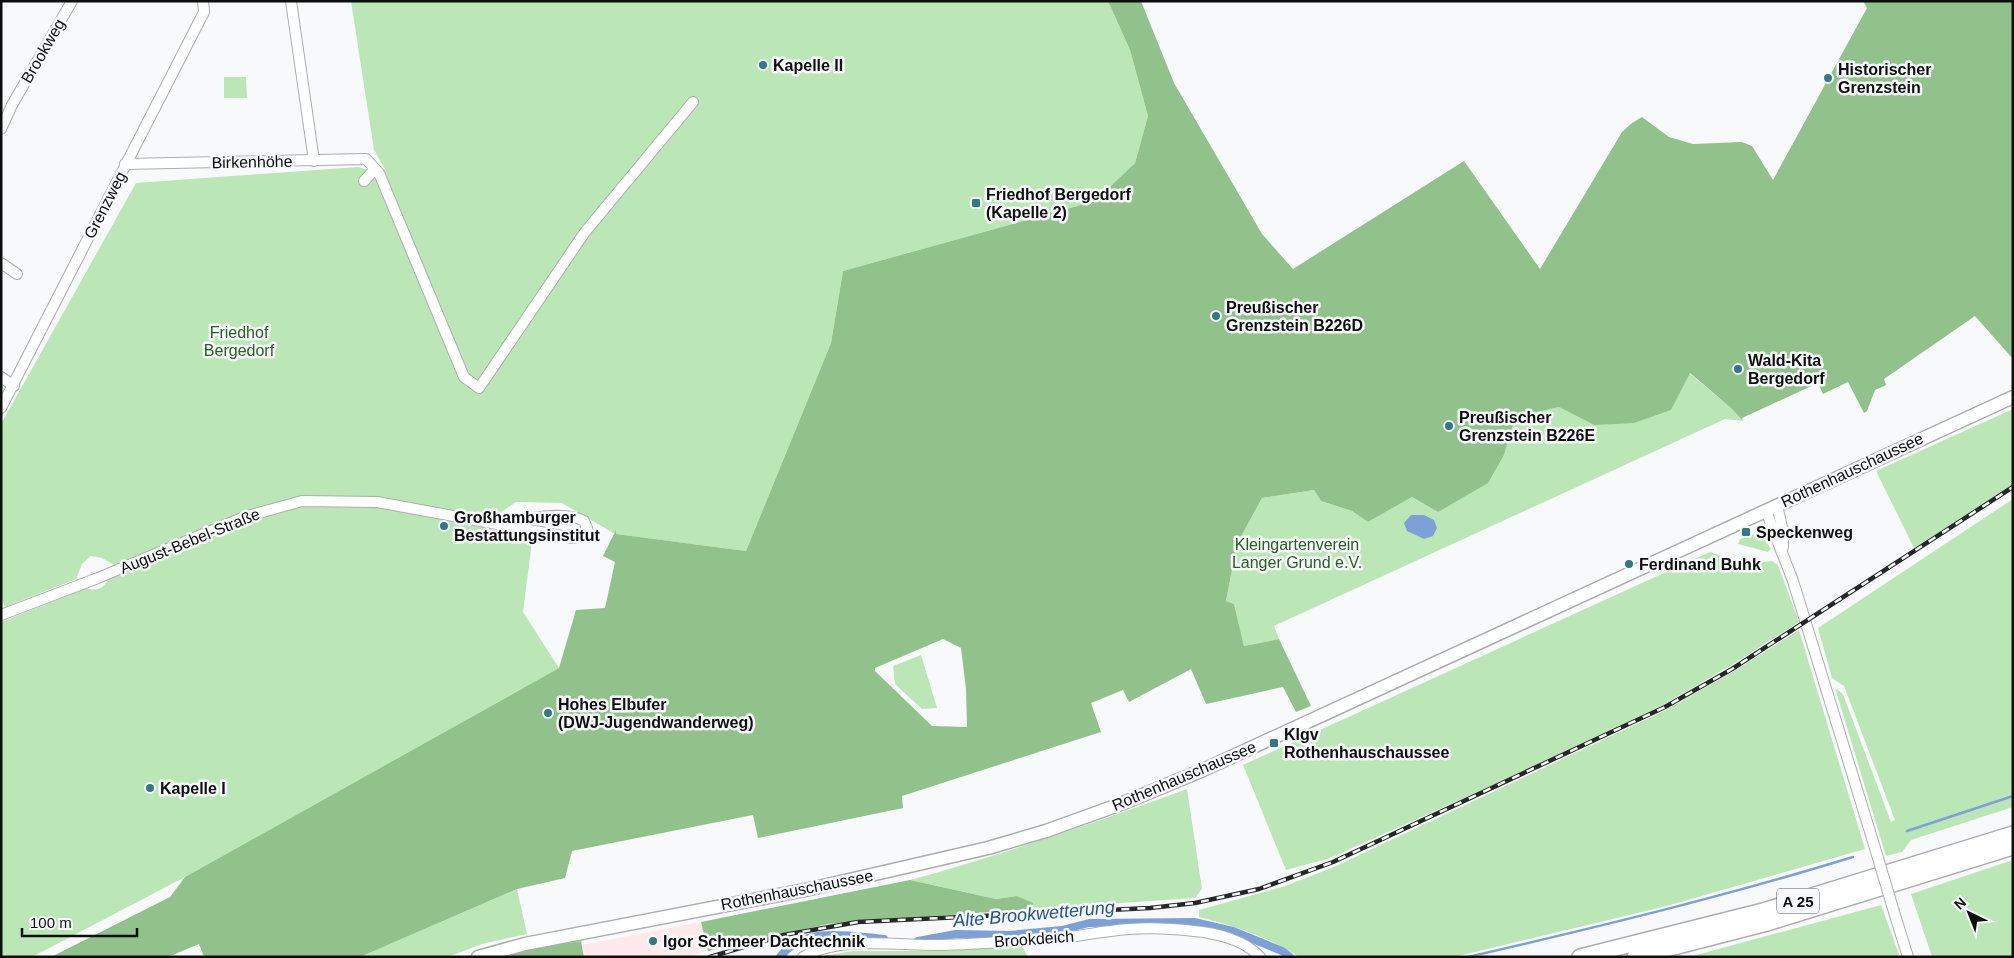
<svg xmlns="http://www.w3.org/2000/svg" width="2014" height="958" font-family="Arial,sans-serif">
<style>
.commercial{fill:#ffe9ea}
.green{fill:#bbe7b6}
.forest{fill:#92c28c;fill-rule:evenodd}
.water{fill:#7ca1d8}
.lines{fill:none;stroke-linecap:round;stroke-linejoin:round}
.stream{stroke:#7ca1d8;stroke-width:2.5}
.canal{stroke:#7ca1d8;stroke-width:8}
.minor-casing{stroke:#acadae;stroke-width:12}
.major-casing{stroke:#acadae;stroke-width:15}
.highway-casing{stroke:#acadae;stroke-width:18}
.minor{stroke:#fff;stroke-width:10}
.major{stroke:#fff;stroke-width:12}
.highway{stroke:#fff;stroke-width:15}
.rail-casing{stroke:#262727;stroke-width:4.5}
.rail{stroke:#f8f9fb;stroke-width:2.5;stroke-dasharray:8;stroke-linecap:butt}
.minor-bridge-casing{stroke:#acadae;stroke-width:12;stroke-linecap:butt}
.minor-bridge{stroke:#fff;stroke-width:10}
.poi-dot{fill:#327885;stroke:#f8f9fb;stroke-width:2}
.labels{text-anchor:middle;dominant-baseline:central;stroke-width:5;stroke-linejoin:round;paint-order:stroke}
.shield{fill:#f8f9fb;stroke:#545455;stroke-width:1}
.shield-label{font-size:15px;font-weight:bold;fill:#0d0e0e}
.street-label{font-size:16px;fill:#0d0e0e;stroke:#f8f9fb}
.poi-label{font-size:16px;font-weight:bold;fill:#0d0e0e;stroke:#f8f9fb;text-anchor:start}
.park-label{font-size:16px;fill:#24631f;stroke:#f8f9fb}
.water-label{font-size:18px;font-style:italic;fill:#255294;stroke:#f8f9fb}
</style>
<rect width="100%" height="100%" fill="#f8f9fb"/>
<path class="commercial" d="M701 922 708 951 687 957H584L582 945Z"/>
<g class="green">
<path d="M351 1H1108L1130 50 1148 116 1135 163 1095 201 843 271 831 343 746 551 615 534 562 503 516 502 491 519 300 496 244 512 114 565 102 558 91 556 82 564 76 579 5 607 1 597V424L136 183 358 167 372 171 376 176 385 169 374 150Z"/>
<path d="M224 77H246L247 98H224Z"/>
<path d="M1689 373 1731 408 1743 421 1725 419 1274 626 1279 639 1244 646 1234 604 1226 601 1237 544 1262 498 1314 490 1321 501 1352 511 1368 522 1412 497 1438 512 1504 455 1514 417 1559 407 1594 425 1671 410Z"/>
<path d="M2013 409V485L1914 548 1876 471Z"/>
<path d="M2013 499V807L1911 840 1902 852 1886 856 1835 688 1843 694 1891 822 1895 820 1844 686 1832 678 1818 628Z"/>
<path d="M303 506H379L533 534 523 612 559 668 185 877 32 957H1V622L87 588C97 592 105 588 109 577L246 521Z"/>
<path d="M1761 532 1771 549 1768 552 1738 544 1740 539Z"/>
<path d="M1710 552 1746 564 1772 561 1778 565 1799 622 1730 666 1663 705 1493 785 1330 858 1286 870 1243 765Z"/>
<path d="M1799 630 1865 849 1667 906 1454 957H1299C1269 937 1234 926 1199 917V910L1285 886 1334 867 1666 710 1734 671Z"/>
<path d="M921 655 937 708 922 709 895 684 893 666Z"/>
<path d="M1187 789 1202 889 1195 898 1032 909V903L1017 896 996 899 910 880C1004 854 1095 823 1187 789Z"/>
<path d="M2013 860V957H1932L1911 894Z"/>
<path d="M517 889 527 934 482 944 448 957H360Z"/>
<path d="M1881 905 1900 957H1689Z"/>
<path d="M1022 946 1028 957 824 956 852 951H941Z"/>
</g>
<g class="forest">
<path d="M1108 1H1141L1174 83 1262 234 1293 269 1464 161 1540 269 1622 132 1632 123 1642 117 1669 137 1693 144 1742 142 1752 146 1773 180 1867 8 1863 1H2013V359L1975 316 1884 379 1886 385 1875 390 1867 411 1864 413 1848 382 1823 394 1818 383 1742 418 1743 421 1731 408 1690 373 1671 410 1634 423 1594 425 1559 407 1515 417 1504 455 1488 483 1438 512 1412 497 1368 522 1352 511 1321 501 1314 490 1262 498 1237 544 1226 601 1234 604 1244 646 1279 639 1311 706 1296 712 1283 687 1206 704 1191 669 1129 702 1123 690 1091 703 1101 732 902 796 903 808 758 838 753 815 572 851 565 878 517 889 360 957H204L199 944 168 957H51L170 897 185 877 559 668 576 610 605 608 615 562 603 556 616 530V534L746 551 831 343 843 271 1095 201 1135 163 1148 116 1130 50ZM943 639 961 648 966 689 967 727 932 726 875 671V668Z"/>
<path d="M910 880 996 899 1017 896 1033 903 1032 909 828 924 708 951 701 922Z"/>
<path d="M581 941 584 957H495L525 949Z"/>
</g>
<path class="water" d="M1411 515H1424L1434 520 1437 528 1433 536 1424 539 1407 531 1404 523Z"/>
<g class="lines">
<g class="stream">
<path d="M1907 831 2013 796"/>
<path d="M1468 957C1598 927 1726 896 1853 857"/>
</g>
<g class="canal">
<path d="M918 941 956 934 1009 935 1062 930 1089 923 1194 922 1233 931 1282 951 1290 957"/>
<path d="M780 957C805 925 849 936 884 939"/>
</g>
<g class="minor-casing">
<g id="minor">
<path d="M291 1 314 161"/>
<path d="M1 129 12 105 72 1"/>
<path d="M125 164 366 159 379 173 464 377 479 388 585 232 693 102"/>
<path d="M364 181 375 169"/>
<path d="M1 263 17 274"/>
<path d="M1 377 14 386"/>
<path d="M1 408 204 12 203 1"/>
<path d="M1777 505 1783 532V547"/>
<path d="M1766 511 1793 581 1875 848"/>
<path d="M1 615 98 578 244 517 302 501 377 502 573 538 583 536 587 528 584 521C565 510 524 519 503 524"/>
<path d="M1894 912 1908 957"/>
<path d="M803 957C841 935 898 946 941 945 978 944 1014 941 1051 939 1071 938 1091 933 1111 931 1138 927 1167 928 1194 931 1216 933 1245 940 1260 957"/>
</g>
</g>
<g class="major-casing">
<path id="major" d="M478 957 525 944 810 889 988 848 1046 831 1121 804 1203 770 2013 397"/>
</g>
<g class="highway-casing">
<g id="highway">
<path d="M1580 957 1763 911 2013 834"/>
<path d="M1635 957 1767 923 2013 847"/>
</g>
</g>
<use href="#minor" class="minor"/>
<use href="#major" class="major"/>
<use href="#highway" class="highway"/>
<g class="rail-casing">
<path id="rail" d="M710 957 784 935 858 922 1150 908 1195 903 1259 889 1333 862 1665 707 1732 669 2013 487"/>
</g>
<use href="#rail" class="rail"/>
<g class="minor-bridge-casing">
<path id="minor-bridge" d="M1875 848 1894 912"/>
</g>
<use href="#minor-bridge" class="minor-bridge"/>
</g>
<g class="poi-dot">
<circle cx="763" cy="65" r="5"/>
<circle cx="1828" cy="78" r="5"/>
<rect x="971" y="198" width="10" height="10" rx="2.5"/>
<circle cx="1216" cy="316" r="5"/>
<circle cx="1738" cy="369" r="5"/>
<circle cx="1449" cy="426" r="5"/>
<circle cx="444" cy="526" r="5"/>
<rect x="1741" y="527" width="10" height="10" rx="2.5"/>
<circle cx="1629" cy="564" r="5"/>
<circle cx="548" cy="713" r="5"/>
<rect x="1269" y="738" width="10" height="10" rx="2.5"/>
<circle cx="150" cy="788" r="5"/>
<circle cx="653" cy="941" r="5"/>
</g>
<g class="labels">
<rect class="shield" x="1777" y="888.5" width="42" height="25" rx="4"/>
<g class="shield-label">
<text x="1798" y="901">A 25</text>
</g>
<g class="street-label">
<text transform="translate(43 51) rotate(-60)">Brookweg</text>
<text transform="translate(252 162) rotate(-1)">Birkenhöhe</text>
<text transform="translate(105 205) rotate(-63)">Grenzweg</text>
<text transform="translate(1852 470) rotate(-25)">Rothenhauschaussee</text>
<text transform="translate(190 541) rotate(-22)">August-Bebel-Straße</text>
<text transform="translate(1184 776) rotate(-23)">Rothenhauschaussee</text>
<text transform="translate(797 890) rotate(-11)">Rothenhauschaussee</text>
<text transform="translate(1034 939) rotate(-4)">Brookdeich</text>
</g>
<g class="poi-label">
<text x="773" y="65">Kapelle II</text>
<text x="1838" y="69">Historischer<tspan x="1838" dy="18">Grenzstein</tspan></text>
<text x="986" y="194">Friedhof Bergedorf<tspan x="986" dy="18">(Kapelle 2)</tspan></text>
<text x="1226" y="307">Preußischer<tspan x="1226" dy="18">Grenzstein B226D</tspan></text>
<text x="1748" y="360">Wald-Kita<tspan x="1748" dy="18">Bergedorf</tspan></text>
<text x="1459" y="417">Preußischer<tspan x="1459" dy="18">Grenzstein B226E</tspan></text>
<text x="454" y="517">Großhamburger<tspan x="454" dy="18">Bestattungsinstitut</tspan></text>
<text x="1756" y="532">Speckenweg</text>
<text x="1639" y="564">Ferdinand Buhk</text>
<text x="558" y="704">Hohes Elbufer<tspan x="558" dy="18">(DWJ-Jugendwanderweg)</tspan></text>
<text x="1284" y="734">Klgv<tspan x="1284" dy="18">Rothenhauschaussee</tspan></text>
<text x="160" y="788">Kapelle I</text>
<text x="663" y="941">Igor Schmeer Dachtechnik</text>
</g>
<g class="park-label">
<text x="239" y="332">Friedhof<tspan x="239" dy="18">Bergedorf</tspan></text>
<text x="1297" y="544">Kleingartenverein<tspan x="1297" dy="18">Langer Grund e.V.</tspan></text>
</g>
<g class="water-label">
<text transform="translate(1034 914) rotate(-5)">Alte Brookwetterung</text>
</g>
</g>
<rect width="2014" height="958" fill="none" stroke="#0d0e0e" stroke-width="5"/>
<g transform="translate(1969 913) rotate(317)" stroke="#f8f9fb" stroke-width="4" paint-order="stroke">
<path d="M0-4L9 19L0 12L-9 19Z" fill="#0d0e0e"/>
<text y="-8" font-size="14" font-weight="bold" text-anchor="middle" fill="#0d0e0e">N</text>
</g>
<path d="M22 928v8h115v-8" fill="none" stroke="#0d0e0e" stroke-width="2.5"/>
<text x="30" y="928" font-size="15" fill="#0d0e0e" stroke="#f8f9fb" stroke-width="4" paint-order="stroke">100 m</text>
</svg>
